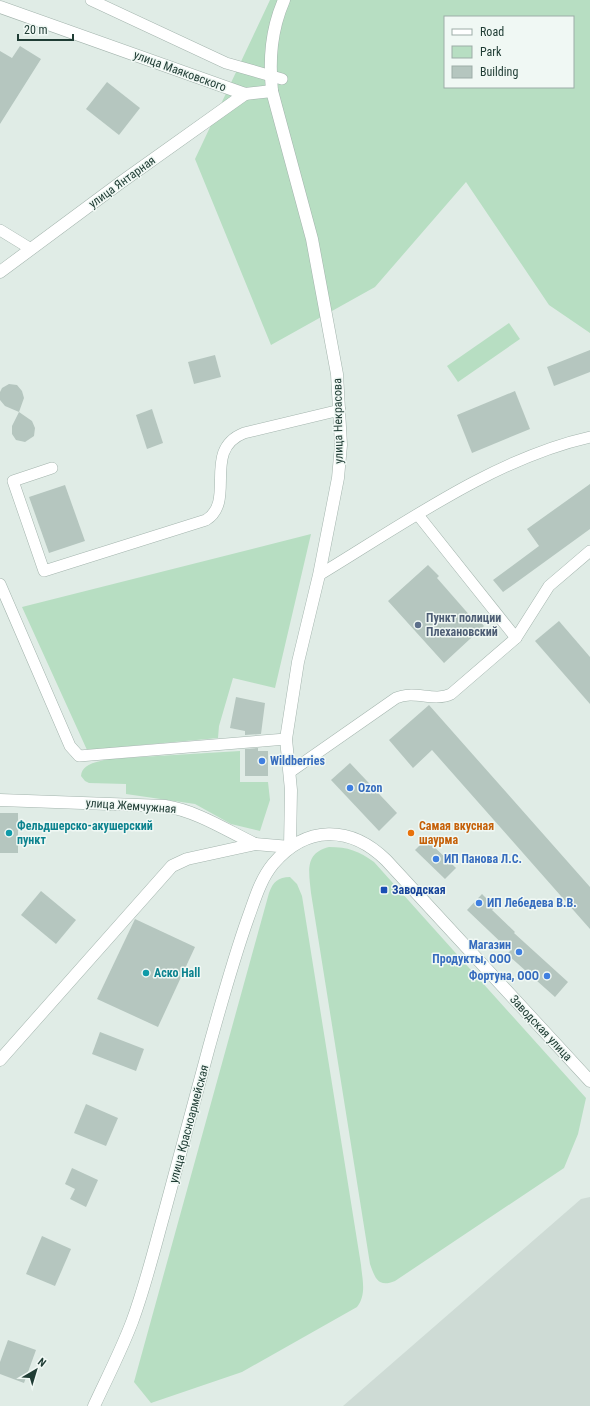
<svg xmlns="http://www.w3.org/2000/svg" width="590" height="1406" font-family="'Roboto Condensed',sans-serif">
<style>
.built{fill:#cedbd5}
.green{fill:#b7dec2;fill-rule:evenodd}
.building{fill:#b5c6bf}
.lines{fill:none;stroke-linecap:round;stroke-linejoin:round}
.service-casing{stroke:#a3b4ad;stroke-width:12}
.minor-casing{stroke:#a3b4ad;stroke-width:13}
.service{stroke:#fff;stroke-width:11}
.minor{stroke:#fff;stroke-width:12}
.service-dot{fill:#5c6f8a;stroke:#f0f8f4;stroke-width:1.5}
.shop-dot{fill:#3f7fe0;stroke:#f0f8f4;stroke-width:1.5}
.culture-dot{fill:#0f9aa8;stroke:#f0f8f4;stroke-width:1.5}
.food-dot{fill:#e8710a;stroke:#f0f8f4;stroke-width:1.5}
.transit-dot{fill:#1a4fb4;stroke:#f0f8f4;stroke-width:1.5}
.labels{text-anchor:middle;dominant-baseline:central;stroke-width:3;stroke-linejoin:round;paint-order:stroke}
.street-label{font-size:12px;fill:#203d35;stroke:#f0f8f4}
.service-label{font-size:12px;font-weight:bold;fill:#4e5e75;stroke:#f0f8f4;text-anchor:start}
.shop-label{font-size:12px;font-weight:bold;fill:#366cbe;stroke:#f0f8f4;text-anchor:start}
.culture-label{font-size:12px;font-weight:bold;fill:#0d838f;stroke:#f0f8f4;text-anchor:start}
.food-label{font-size:12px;font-weight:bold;fill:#c56008;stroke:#f0f8f4;text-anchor:start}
.transit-label{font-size:12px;font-weight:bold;fill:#164399;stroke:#f0f8f4;text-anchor:start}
</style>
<rect width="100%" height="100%" fill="#e0ece6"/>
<path class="built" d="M590 1197V1406H343L581 1199Z"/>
<g class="green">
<path d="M270 0H590V333L549 305 466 182 375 287 271 345 195 159ZM445 17H573V87H445Z"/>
<path d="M509 323 520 339 458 382 447 366Z"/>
<path d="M311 534 275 688 233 678 219 726 218 738 87 750 22 607Z"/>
<path d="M240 751V782H268L270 800 260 831 231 824 195 804 126 794V784L89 783 85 781 81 776C82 763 98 762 108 759Z"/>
<path d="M329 847C348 847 359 851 374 862L586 1098 578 1134 564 1168 395 1281C378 1288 375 1278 370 1264L311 893C309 872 304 853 329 847Z"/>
<path d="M290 877 297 884 302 896 361 1265C362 1278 367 1295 357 1307L242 1372 151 1403 134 1382 269 893C273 882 278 877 290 877Z"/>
</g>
<g class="building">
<path d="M20 46 41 59 0 124V51L12 58Z"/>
<path d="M107 82 140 108 119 135 86 109Z"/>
<path d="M590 350V372L554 386 547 367Z"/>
<path d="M215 355 221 377 194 384 188 362Z"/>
<path d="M9 384 17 385 22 391 24 398 19 412 32 421 35 428 34 436 25 442 16 440 12 434V426L19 412 5 406 0 400V392L2 388Z"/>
<path d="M515 391 530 429 472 453 457 415Z"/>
<path d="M152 409 163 443 147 449 136 415Z"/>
<path d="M590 484V529L503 592 493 580 539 546 527 529Z"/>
<path d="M65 485 85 541 49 553 29 497Z"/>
<path d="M428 565 439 576 437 578 472 618 475 616 484 626 444 663 388 601Z"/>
<path d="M559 621 590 657V704L535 641Z"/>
<path d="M236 697 265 703 261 734 245 735V731L230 728Z"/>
<path d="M429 705 590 887V929L432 750 413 768 389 740Z"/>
<path d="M258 748V751H268V776H245V749Z"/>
<path d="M350 763 397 813 379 831 331 780Z"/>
<rect x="0" y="813" width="18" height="40"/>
<path d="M426 839 456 868 445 879 415 850Z"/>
<path d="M41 891 76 920 56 944 21 915Z"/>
<path d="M482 894 495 907 492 910 515 932 514 933 568 982 555 997 507 954 510 951 467 910Z"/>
<path d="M135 919 195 947 158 1027 97 999Z"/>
<path d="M100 1032 144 1049 136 1071 92 1054Z"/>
<path d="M86 1104 118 1118 106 1146 74 1133Z"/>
<path d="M72 1168 98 1180 86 1207 70 1199 75 1189 65 1184Z"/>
<path d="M42 1236 71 1249 55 1286 26 1274Z"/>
<path d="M8 1340 36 1350 24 1383 0 1374V1362Z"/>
</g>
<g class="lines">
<g class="service-casing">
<g id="service">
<path d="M91 0 226 63 282 79"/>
<path d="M0 230 31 249"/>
<path d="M52 468 13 481 44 571 206 520C237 501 201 450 244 433L340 410"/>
<path d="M418 515 516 638 549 586 590 551"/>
<path d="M319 575C402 525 495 458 590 437"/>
<path d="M0 584 70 746 79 756 286 739"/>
<path d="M290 772 396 698C414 690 434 702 451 694L516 638"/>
</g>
</g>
<g class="minor-casing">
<g id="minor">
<path d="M284 0C271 30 269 59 272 91L312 239 337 374 341 445 338 478 319 575 298 662 286 739 291 790 290 847"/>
<path d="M0 7 245 94 272 91"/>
<path d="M0 272 120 183 245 94"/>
<path d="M0 800 165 806C197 811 226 830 255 844"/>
<path d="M0 1060 172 866 187 859 255 844 290 847"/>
<path d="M94 1406C107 1378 121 1351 132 1322 145 1287 154 1250 164 1214 179 1158 194 1103 209 1047 221 1004 233 960 248 918 255 899 260 880 273 864 306 825 350 825 386 860L590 1081"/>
</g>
</g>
<use href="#service" class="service"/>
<use href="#minor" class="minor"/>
</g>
<circle class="service-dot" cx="418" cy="625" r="4"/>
<g class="shop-dot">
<circle cx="262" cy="761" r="4"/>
<circle cx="350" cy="788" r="4"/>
<circle cx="436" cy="859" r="4"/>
<circle cx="479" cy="903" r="4"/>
<circle cx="519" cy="952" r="4"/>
<circle cx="547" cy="976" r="4"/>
</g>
<g class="culture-dot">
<circle cx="9" cy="833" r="4"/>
<circle cx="146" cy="973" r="4"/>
</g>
<circle class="food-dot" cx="411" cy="833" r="4"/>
<rect class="transit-dot" x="380" y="886" width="8" height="8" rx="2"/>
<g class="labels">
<g class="street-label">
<text transform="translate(180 71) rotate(20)">улица Маяковского</text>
<text transform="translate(122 182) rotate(-36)">улица Янтарная</text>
<text transform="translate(338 421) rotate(-91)">улица Некрасова</text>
<text transform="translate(131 806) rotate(4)">улица Жемчужная</text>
<text transform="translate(541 1028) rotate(47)">Заводская улица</text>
<text transform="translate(189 1124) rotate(-75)">улица Красноармейская</text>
</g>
<g class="service-label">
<text x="426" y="618">Пункт полиции<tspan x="426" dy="14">Плехановский</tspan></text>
</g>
<g class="shop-label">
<text x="270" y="761">Wildberries</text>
<text x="358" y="788">Ozon</text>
<text x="444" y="859">ИП Панова Л.С.</text>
<text x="487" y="903">ИП Лебедева В.В.</text>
<text x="511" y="945" text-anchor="end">Магазин<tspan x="511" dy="14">Продукты, ООО</tspan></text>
<text x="539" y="976" text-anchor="end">Фортуна, ООО</text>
</g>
<g class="culture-label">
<text x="17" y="826">Фельдшерско-акушерский<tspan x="17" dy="14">пункт</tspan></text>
<text x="154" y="973">Аско Hall</text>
</g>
<g class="food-label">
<text x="419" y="826">Самая вкусная<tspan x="419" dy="14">шаурма</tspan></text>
</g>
<g class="transit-label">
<text x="392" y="890">Заводская</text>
</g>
</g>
<rect x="444" y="16" width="130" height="72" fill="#f0f8f4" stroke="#9dada8"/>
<rect x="452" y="29" width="20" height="6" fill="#ffffff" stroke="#9dada8"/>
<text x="480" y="36" font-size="12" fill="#203d35">Road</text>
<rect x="452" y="46" width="20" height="12" fill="#b7dec2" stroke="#9dada8"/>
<text x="480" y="56" font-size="12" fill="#203d35">Park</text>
<rect x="452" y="66" width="20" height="12" fill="#b5c6bf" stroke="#9dada8"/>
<text x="480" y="76" font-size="12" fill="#203d35">Building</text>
<g transform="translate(36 1370) rotate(38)" stroke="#f0f8f4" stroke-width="3" paint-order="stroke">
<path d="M0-3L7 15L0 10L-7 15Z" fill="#203d35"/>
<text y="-6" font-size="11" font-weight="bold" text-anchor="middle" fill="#203d35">N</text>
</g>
<path d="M18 34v6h55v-6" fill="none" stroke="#203d35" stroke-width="2"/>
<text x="24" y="34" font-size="12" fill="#203d35" stroke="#f0f8f4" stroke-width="3" paint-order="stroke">20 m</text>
</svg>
